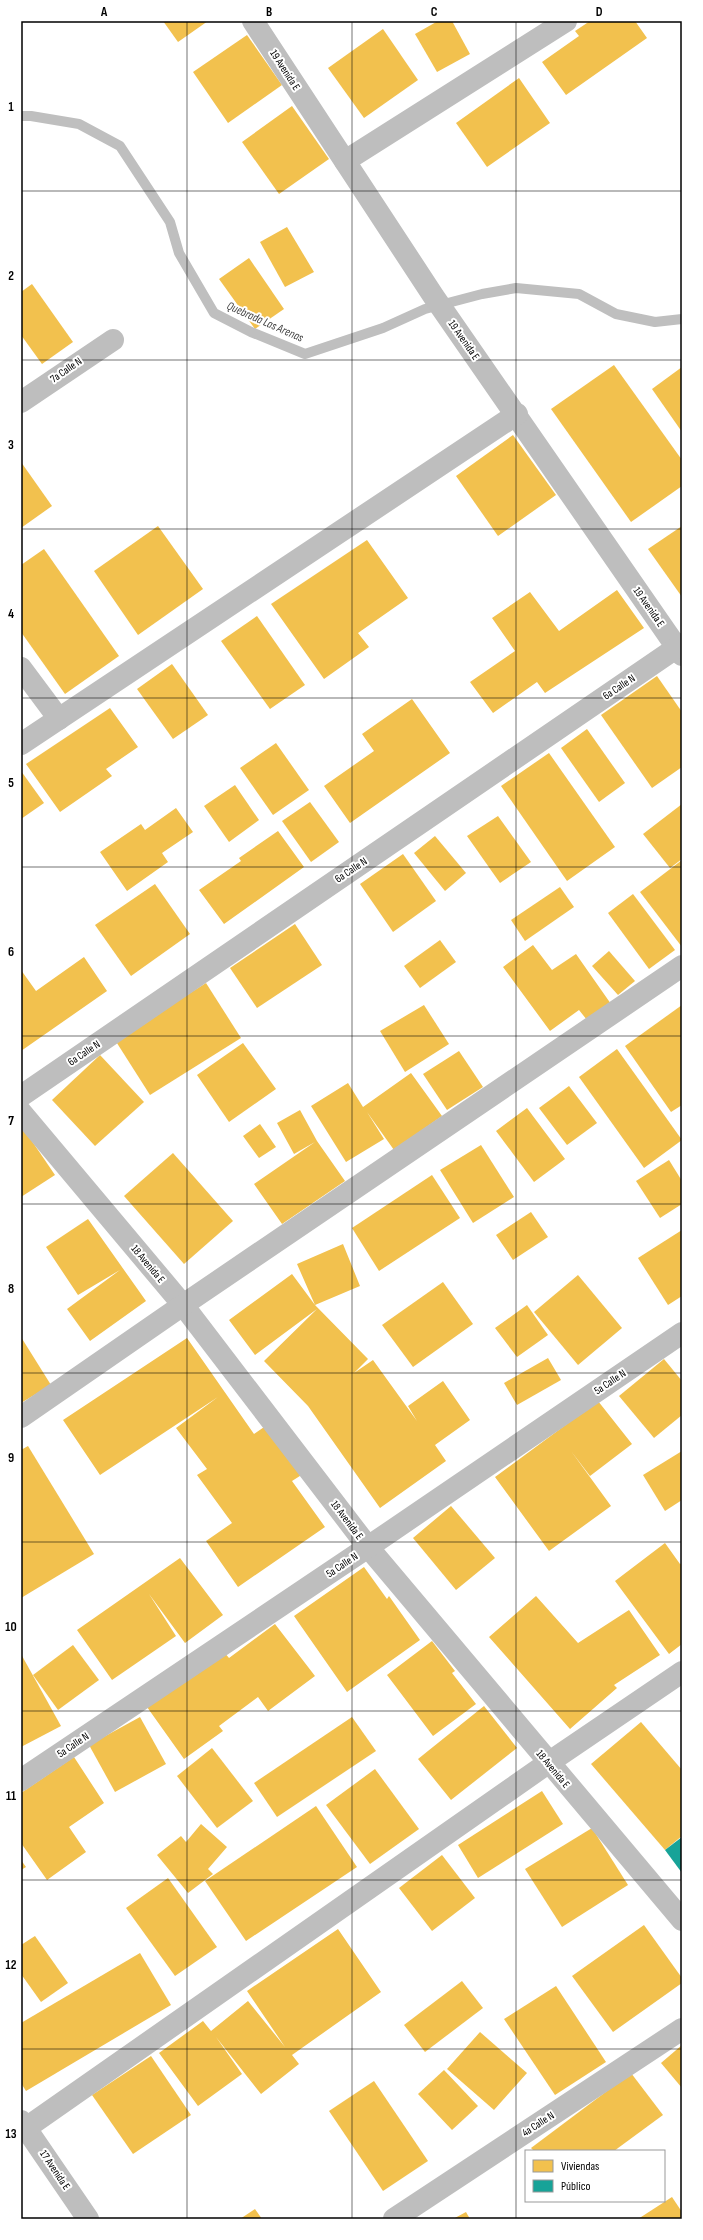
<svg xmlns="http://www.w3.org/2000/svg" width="703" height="2240" font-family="'Sofia Sans Condensed',sans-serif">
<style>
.homes{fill:#f2c14e}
.public{fill:#17a398}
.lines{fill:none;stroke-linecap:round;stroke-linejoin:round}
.stream{stroke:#bfbfbf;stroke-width:10}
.minor{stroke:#bebebe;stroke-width:22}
.grid{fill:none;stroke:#000;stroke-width:1;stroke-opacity:0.55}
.labels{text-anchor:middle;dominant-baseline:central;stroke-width:4;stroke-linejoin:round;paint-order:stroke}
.street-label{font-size:11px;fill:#000;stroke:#fff}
.water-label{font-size:12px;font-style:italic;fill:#444;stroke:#fff}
.neatline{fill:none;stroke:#000;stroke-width:1.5}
.grid-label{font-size:13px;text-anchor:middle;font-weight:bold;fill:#000}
</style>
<rect width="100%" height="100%" fill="#fff"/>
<g class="homes">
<path d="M163 21H208L178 42Z"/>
<path d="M438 21H452L470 54 437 72 415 34Z"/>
<path d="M590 21H635L647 38 566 95 542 62 579 36 575 31Z"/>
<path d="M383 29 418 80 364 118 328 68Z"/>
<path d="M247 35 282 85 228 123 193 72Z"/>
<path d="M519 78 550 123 487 167 456 123Z"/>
<path d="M292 106 329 159 279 194 242 142Z"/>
<path d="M287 227 314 272 285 287 260 242Z"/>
<path d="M249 258 284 309 255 329 219 279Z"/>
<path d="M32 284 73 342 42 364 21 335V292Z"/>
<path d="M614 365 682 460V486L631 522 551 409Z"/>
<path d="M682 367V432L652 389Z"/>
<path d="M513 435 556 495 498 536 456 476Z"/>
<path d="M21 462 52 506 21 528Z"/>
<path d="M158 526 203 589 138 635 94 571Z"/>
<path d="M682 526V597L648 549Z"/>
<path d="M367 540 408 598 358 633 369 647 324 679 271 604Z"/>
<path d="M44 549 119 656 65 694 21 632V565Z"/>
<path d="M617 590 644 628 545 693 537 682 493 713 470 682 515 651 492 618 530 592 559 631Z"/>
<path d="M257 616 305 685 270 709 221 641Z"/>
<path d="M172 664 208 715 173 739 137 689Z"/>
<path d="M657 676 682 712V767L652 788 601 715Z"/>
<path d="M412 699 450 753 350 823 324 786 374 751 362 734Z"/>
<path d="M110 708 138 747 106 769 112 776 60 812 26 764Z"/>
<path d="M587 729 625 783 599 802 561 748Z"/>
<path d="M276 743 309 790 273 815 240 768Z"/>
<path d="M549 753 615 847 567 881 501 786Z"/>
<path d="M21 771 44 803 21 819Z"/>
<path d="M235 785 259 820 229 842 204 806Z"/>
<path d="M310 802 339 842 311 862 282 821Z"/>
<path d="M682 804V859L670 868 643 834Z"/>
<path d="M176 808 193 832 162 853 168 862 127 891 100 852 141 824 145 830Z"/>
<path d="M498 816 531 862 500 883 467 836Z"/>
<path d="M278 831 304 867 224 924 199 890 241 861 239 858Z"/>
<path d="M435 836 466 873 445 891 414 853Z"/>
<path d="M403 854 436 901 393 932 360 884Z"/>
<path d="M682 860V947L640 892Z"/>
<path d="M155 884 190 934 131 976 95 925Z"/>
<path d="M560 887 574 907 525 941 511 920Z"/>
<path d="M633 894 675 950 649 969 608 913Z"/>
<path d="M295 924 322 965 257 1008 230 968Z"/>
<path d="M440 940 456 962 420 988 404 966Z"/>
<path d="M533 945 552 970 576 954 611 1004 587 1020 579 1010 550 1031 503 967Z"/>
<path d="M609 951 635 981 618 995 592 966Z"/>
<path d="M84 957 107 991 21 1051V970L36 991Z"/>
<path d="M206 983 241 1038 150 1095 115 1040Z"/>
<path d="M424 1005 449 1044 405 1072 380 1031Z"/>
<path d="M682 1005V1105L671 1112 625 1046Z"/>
<path d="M243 1043 276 1089 229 1122 197 1075Z"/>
<path d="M617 1049 682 1140 644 1168 579 1077Z"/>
<path d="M459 1051 483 1087 447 1110 423 1074Z"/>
<path d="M100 1055 144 1102 95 1146 52 1100Z"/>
<path d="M411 1073 442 1116 394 1150 367 1112 384 1139 346 1162 311 1106 348 1083 363 1107Z"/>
<path d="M569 1086 597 1123 567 1145 539 1108Z"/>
<path d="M527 1108 565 1159 534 1182 496 1131Z"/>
<path d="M300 1110 317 1141 345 1181 282 1224 254 1184 315 1142 294 1154 277 1123Z"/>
<path d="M260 1124 276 1147 259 1158 243 1136Z"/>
<path d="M21 1125 55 1175 21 1197Z"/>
<path d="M481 1145 514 1197 473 1223 440 1170Z"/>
<path d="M173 1153 233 1221 184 1264 124 1196Z"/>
<path d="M669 1160 682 1181V1204L660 1218 636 1181Z"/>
<path d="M432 1175 460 1218 379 1271 352 1228Z"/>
<path d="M531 1212 548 1237 513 1260 496 1235Z"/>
<path d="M88 1219 146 1301 90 1341 67 1309 120 1270 78 1295 46 1247Z"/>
<path d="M682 1230V1296L668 1305 638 1258Z"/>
<path d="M343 1244 360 1286 315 1305 368 1359 354 1373 373 1360 417 1421 408 1406 443 1381 470 1420 435 1445 446 1461 380 1508 308 1406 264 1361 317 1309 255 1355 229 1320 292 1274 315 1305 297 1264Z"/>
<path d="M578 1275 622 1328 578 1365 534 1312Z"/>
<path d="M443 1282 473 1324 413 1367 382 1325Z"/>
<path d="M527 1305 548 1335 517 1357 495 1328Z"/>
<path d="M21 1337 51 1385 21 1403Z"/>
<path d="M187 1338 254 1434 267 1425 303 1474 292 1481 325 1527 238 1587 206 1541 232 1523 197 1475 207 1469 176 1428 218 1397 100 1475 63 1420Z"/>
<path d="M548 1358 561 1380 517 1405 504 1383Z"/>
<path d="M664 1359 682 1381V1415L654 1438 619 1396Z"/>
<path d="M598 1401 632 1444 590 1476 571 1451 611 1506 549 1551 495 1477Z"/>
<path d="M28 1446 94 1554 21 1598V1450Z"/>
<path d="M682 1451V1500L665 1511 643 1475Z"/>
<path d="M451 1506 495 1558 456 1590 413 1538Z"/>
<path d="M665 1543 680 1564 682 1563V1644L669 1654 615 1581Z"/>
<path d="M180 1558 223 1615 185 1643 149 1594 176 1636 112 1680 77 1630Z"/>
<path d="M364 1567 387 1599 389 1596 420 1640 347 1692 294 1616Z"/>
<path d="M536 1596 578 1643 629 1610 660 1655 614 1685 617 1688 570 1729 489 1637Z"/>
<path d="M275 1624 315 1676 268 1711 258 1697 219 1726 223 1731 184 1759 147 1707 224 1652 229 1658Z"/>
<path d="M432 1641 455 1671 452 1673 476 1704 433 1736 387 1675Z"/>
<path d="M73 1645 99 1680 58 1710 33 1675Z"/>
<path d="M21 1654 61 1726 21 1747Z"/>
<path d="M484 1706 517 1748 451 1800 418 1759Z"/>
<path d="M140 1717 166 1764 115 1792 89 1745Z"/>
<path d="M352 1717 376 1751 277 1817 254 1783Z"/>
<path d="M641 1722 682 1770V1836L665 1850 591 1764Z"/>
<path d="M212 1748 253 1801 217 1828 177 1776Z"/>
<path d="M74 1757 104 1803 69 1827 86 1852 47 1880 21 1843V1793Z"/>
<path d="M375 1769 419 1829 370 1864 326 1805Z"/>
<path d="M542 1791 563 1824 478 1878 458 1845Z"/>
<path d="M316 1806 357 1867 246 1941 205 1881Z"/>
<path d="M201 1824 227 1847 208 1869 213 1874 188 1893 157 1855 181 1836 186 1842Z"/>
<path d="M592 1828 628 1885 562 1927 525 1869Z"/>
<path d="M442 1855 475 1898 432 1931 399 1888Z"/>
<path d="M21 1860 26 1867 21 1870Z"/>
<path d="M168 1878 217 1947 175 1976 126 1908Z"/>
<path d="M644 1925 682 1978V1983L613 2032 572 1976Z"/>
<path d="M338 1929 381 1992 292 2055 299 2064 261 2094 216 2037 242 2074 198 2106 159 2053 203 2021 211 2031 248 2001 285 2047 247 1991Z"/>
<path d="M35 1936 68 1983 41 2002 21 1974V1945Z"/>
<path d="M140 1953 171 2005 26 2091 21 2083V2023Z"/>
<path d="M462 1981 483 2008 425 2052 404 2025Z"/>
<path d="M556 1986 606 2062 555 2095 504 2019Z"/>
<path d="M480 2032 527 2073 494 2110 447 2069Z"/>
<path d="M682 2045V2088L661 2063Z"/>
<path d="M151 2056 191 2115 133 2154 92 2095Z"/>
<path d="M444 2070 478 2106 452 2130 418 2094Z"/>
<path d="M631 2073 663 2115 614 2151H534L531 2148Z"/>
<path d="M374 2081 428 2161 383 2191 329 2111Z"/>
<path d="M672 2197 682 2212V2219H638Z"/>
<path d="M255 2209 262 2219H240Z"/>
<path d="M466 2212 470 2219H453Z"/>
</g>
<path class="public" d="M682 1837V1873L665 1850Z"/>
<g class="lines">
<path class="stream" d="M21 116H31L79 124 120 146 170 222 179 253 214 313 251 332 305 354 383 328 425 309 482 294 516 288 579 294 616 314 655 322 682 319"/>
<g class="minor">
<path d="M253 21 434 297 682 655"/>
<path d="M345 161 566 21"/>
<path d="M21 402 113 340"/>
<path d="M21 668 59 719"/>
<path d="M21 744 517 414"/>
<path d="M21 1096 682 644"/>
<path d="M21 1112 183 1305 368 1547 682 1920"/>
<path d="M21 1417 183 1305 682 966"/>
<path d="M21 1780 368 1547 682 1333"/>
<path d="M21 2121 88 2219"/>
<path d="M26 2128 548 1763 682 1672"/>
<path d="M394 2219 682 2029"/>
</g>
</g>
<path class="grid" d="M187 21V2219M352 21V2219M516 21V2219M21 191H682M21 360H682M21 529H682M21 698H682M21 867H682M21 1036H682M21 1204H682M21 1373H682M21 1542H682M21 1711H682M21 1880H682M21 2049H682"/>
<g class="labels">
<g class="street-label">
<text transform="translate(285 70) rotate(57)">19 Avenida E</text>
<text transform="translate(464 340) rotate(55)">19 Avenida E</text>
<text transform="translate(66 370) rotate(-35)">7a Calle N</text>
<text transform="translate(649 607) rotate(55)">19 Avenida E</text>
<text transform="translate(619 687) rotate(-34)">6a Calle N</text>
<text transform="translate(351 870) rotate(-34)">6a Calle N</text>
<text transform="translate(84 1053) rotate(-34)">6a Calle N</text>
<text transform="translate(148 1264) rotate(50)">18 Avenida E</text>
<text transform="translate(610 1382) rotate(-34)">5a Calle N</text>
<text transform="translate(347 1520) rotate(53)">18 Avenida E</text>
<text transform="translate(342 1565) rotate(-34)">5a Calle N</text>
<text transform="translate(73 1745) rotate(-34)">5a Calle N</text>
<text transform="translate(553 1769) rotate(50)">18 Avenida E</text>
<text transform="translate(538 2124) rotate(-33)">4a Calle N</text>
<text transform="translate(55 2170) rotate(56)">17 Avenida E</text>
</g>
<g class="water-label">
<text transform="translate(265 322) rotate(24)">Quebrada Las Arenas</text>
</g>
</g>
<rect width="703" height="2240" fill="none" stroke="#ffffff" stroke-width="44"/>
<rect x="525" y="2150" width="140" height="52" fill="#ffffff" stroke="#999999"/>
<rect x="533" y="2160" width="20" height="12" fill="#f2c14e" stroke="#999999"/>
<text x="561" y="2170" font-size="12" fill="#000000">Viviendas</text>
<rect x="533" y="2180" width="20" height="12" fill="#17a398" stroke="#999999"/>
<text x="561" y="2190" font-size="12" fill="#000000">Público</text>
<rect x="22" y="22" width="659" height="2196" class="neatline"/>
<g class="grid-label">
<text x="104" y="16">A</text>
<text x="269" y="16">B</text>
<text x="434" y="16">C</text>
<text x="599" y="16">D</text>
<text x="11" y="111">1</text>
<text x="11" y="280">2</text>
<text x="11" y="449">3</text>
<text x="11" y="618">4</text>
<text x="11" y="787">5</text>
<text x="11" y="956">6</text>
<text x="11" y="1125">7</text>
<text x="11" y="1293">8</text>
<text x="11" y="1462">9</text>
<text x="11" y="1631">10</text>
<text x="11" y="1800">11</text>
<text x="11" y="1969">12</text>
<text x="11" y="2138">13</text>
</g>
</svg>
